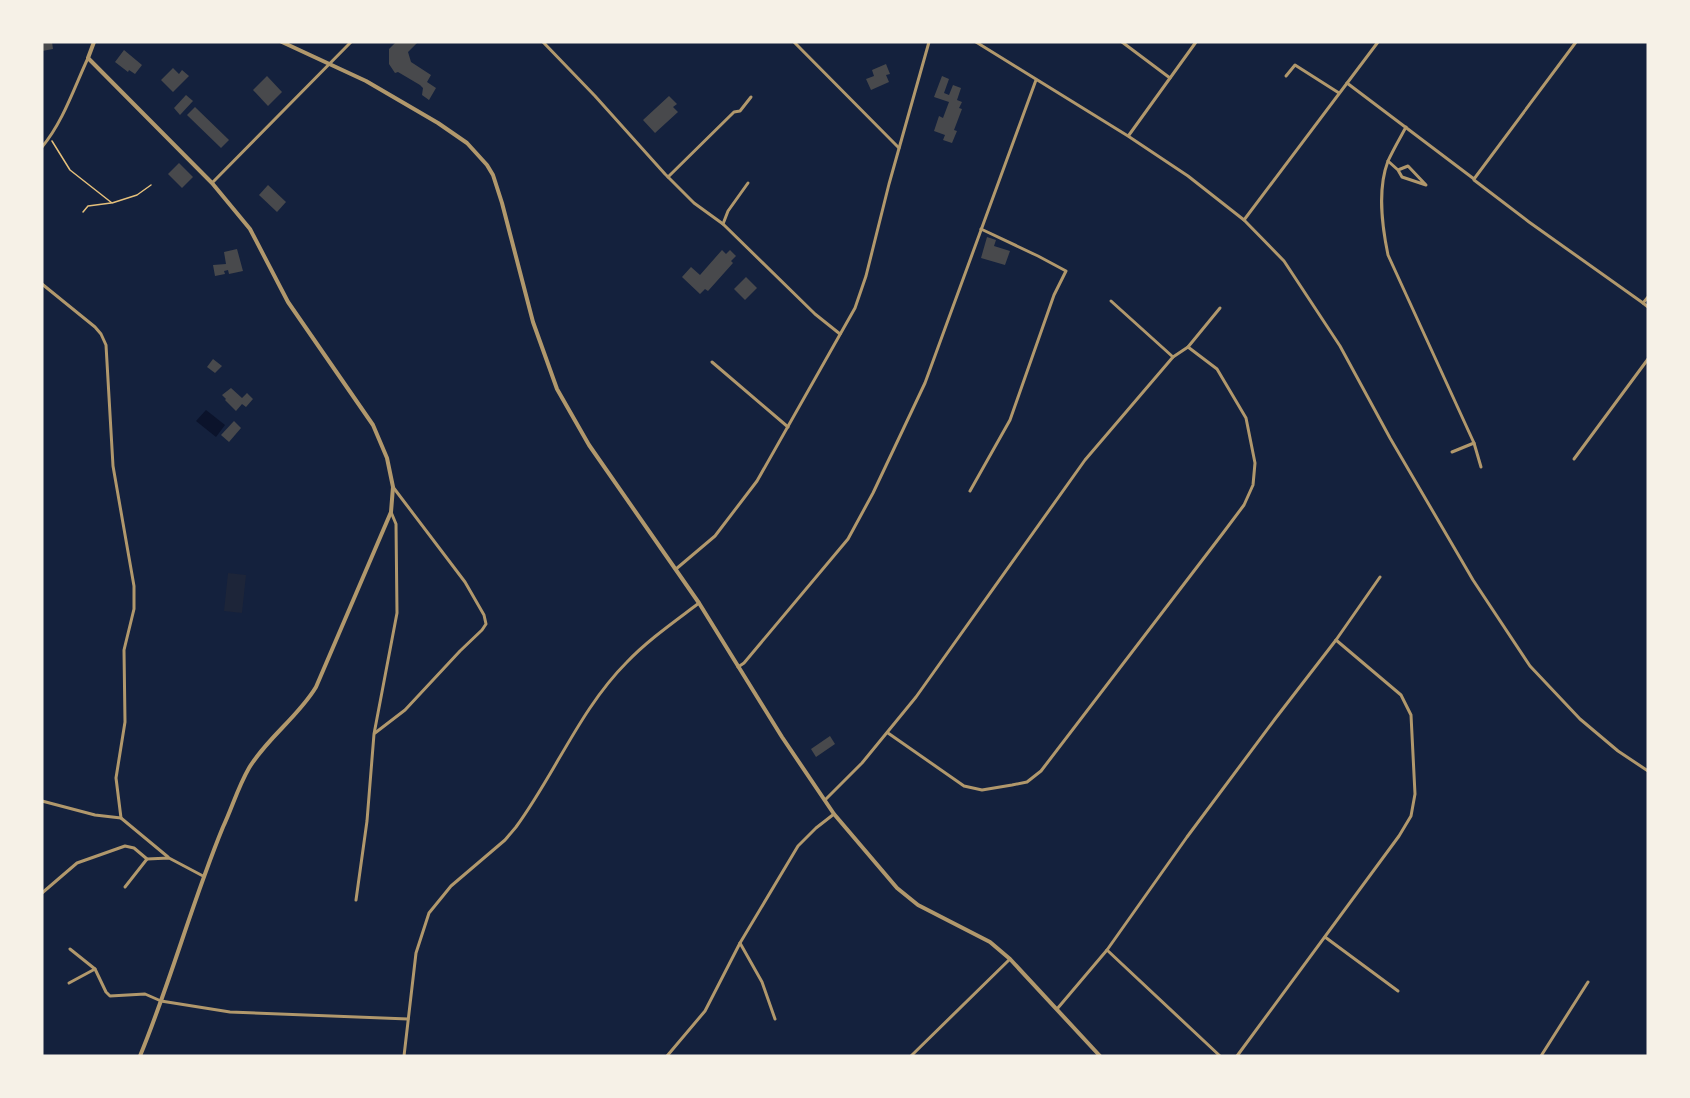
<svg xmlns="http://www.w3.org/2000/svg" width="1690" height="1098" font-family="Lora,serif">
<style>
.green{fill:#1d2539}
.water{fill:#0b132b}
.building{fill:#48494c}
.lines{fill:none;stroke-linecap:round;stroke-linejoin:round}
.path{stroke:#e5c07b;stroke-width:1.5}
.minor{stroke:#b1986c;stroke-width:3}
.tertiary{stroke:#b1986c;stroke-width:4}
</style>
<rect width="100%" height="100%" fill="#14213d"/>
<path class="green" d="M228 573 246 575 242 613 224 611Z"/>
<path class="water" d="M206 410 225 425 216 437 196 421Z"/>
<g class="building">
<path d="M42 42H52L53 49 42 51Z"/>
<path d="M396 42H418L408 52 411 62 431 75 427 82 436 88 429 100 422 95 423 88 420 85 398 72 395 73 389 64V49Z"/>
<path d="M124 50 142 65 135 74 129 70 128 72 115 62Z"/>
<path d="M886 64 890 74 886 75 889 82 871 90 866 79 874 76 872 70Z"/>
<path d="M173 68 179 74 182 70 189 76 173 92 161 80Z"/>
<path d="M267 76 282 92 268 106 253 90Z"/>
<path d="M942 76 949 79 944 93 949 95 953 85 961 88 957 100 962 102 959 108 962 109 954 130 957 131 952 143 943 140 945 135 934 131 939 116 943 118 949 102 934 97Z"/>
<path d="M186 95 193 101 180 115 174 108Z"/>
<path d="M669 96 677 104 673 107 678 112 655 133 643 120Z"/>
<path d="M195 107 229 140 221 148 187 115Z"/>
<path d="M179 163 193 177 182 188 168 174Z"/>
<path d="M268 185 286 202 277 212 259 195Z"/>
<path d="M987 237 996 240 994 246 1010 251 1005 265 981 258Z"/>
<path d="M237 249 243 271 229 274 228 270 224 271 225 274 215 276 213 265 226 264 224 252Z"/>
<path d="M722 250 726 254 730 250 736 256 731 261 733 263 708 291 705 289 700 294 682 277 691 267 700 275Z"/>
<path d="M746 277 757 288 745 300 734 289Z"/>
<path d="M213 359 222 366 215 373 207 367Z"/>
<path d="M231 388 242 398 247 393 253 399 246 407 242 404 236 411 225 400 226 399 222 395Z"/>
<path d="M234 421 241 428 229 442 221 435Z"/>
<path d="M830 736 835 744 816 757 811 749Z"/>
</g>
<g class="lines">
<g class="path">
<path d="M52 141 70 170 112 203 137 195 151 185"/>
<path d="M83 212 88 206 111 203"/>
</g>
<g class="minor">
<path d="M543 42 595 96 665 174 694 203 723 224 815 314 840 334"/>
<path d="M794 42 899 148"/>
<path d="M976 42 1128 136 1188 176 1244 220 1284 261 1340 346 1390 438 1473 580 1530 666 1580 719 1618 751 1648 771"/>
<path d="M1122 42 1170 78"/>
<path d="M1286 76 1295 65 1339 93"/>
<path d="M1347 83 1474 179 1576 42"/>
<path d="M1406 127C1400 138 1393 150 1388 161 1377 190 1382 226 1388 255L1474 443"/>
<path d="M1129 135 1196 42"/>
<path d="M42 147C63 122 74 88 88 58"/>
<path d="M1388 161 1398 170 1402 177 1426 185 1408 166 1398 170"/>
<path d="M668 177 734 112 740 111 751 97"/>
<path d="M1474 180 1529 222 1643 303 1648 297"/>
<path d="M212 183 351 42"/>
<path d="M1244 220 1378 42"/>
<path d="M723 224 728 211 748 183"/>
<path d="M42 284 95 327 101 334 106 345 113 466 134 586V609L124 650 125 722 116 778 121 818"/>
<path d="M1111 301 1173 357"/>
<path d="M1643 303 1648 307"/>
<path d="M1188 347 1220 308"/>
<path d="M712 362 788 427"/>
<path d="M1452 452 1474 443 1481 467"/>
<path d="M1574 459 1648 359"/>
<path d="M970 491 1010 420 1054 295 1066 271 1038 256 981 229"/>
<path d="M676 569 715 536 757 481 855 308 866 276 889 184 929 42"/>
<path d="M738 667 744 663 848 539 873 493 925 383 1036 80"/>
<path d="M375 733 405 710 460 651 482 630 486 624 484 615 465 582 393 487"/>
<path d="M825 800 862 763 916 697 1085 460 1173 357 1188 347 1217 369 1246 418 1255 463 1253 485 1244 505 1223 533 1041 771 1027 782 1012 785 982 790 964 786 888 733"/>
<path d="M42 801 95 815 121 818 168 857"/>
<path d="M125 887 147 859"/>
<path d="M42 893 77 863 125 846 134 848 147 859 169 858 203 876"/>
<path d="M356 900 367 821 374 734 397 613 396 524 391 512"/>
<path d="M1325 937 1398 991"/>
<path d="M740 943 762 982 775 1019"/>
<path d="M70 949 95 969 106 992 110 996 145 994 161 1001 230 1012 408 1019"/>
<path d="M1107 950 1220 1056"/>
<path d="M69 983 95 969"/>
<path d="M1057 1009 1107 950 1187 837 1275 719 1336 640 1380 577"/>
<path d="M404 1056 416 953 429 913 451 886 505 840 516 827C555 774 580 709 627 662 648 640 674 622 699 603"/>
<path d="M667 1056 705 1011 740 943 798 846 816 828 834 814"/>
<path d="M911 1056 1010 959"/>
<path d="M1237 1056 1399 836 1411 816 1415 794 1411 715 1401 695 1336 640"/>
<path d="M1541 1056 1588 982"/>
</g>
<g class="tertiary">
<path d="M94 42 88 58 212 183 250 229 288 302 373 425 387 458 393 487 391 512 316 687C298 717 267 738 249 768 238 787 232 808 223 827 192 902 171 981 140 1056"/>
<path d="M282 42 366 81 438 123 467 143 487 165 493 175 502 203 533 322 557 389 589 445 699 603 782 737 834 814 897 888 918 905 990 942 1010 959 1100 1056"/>
</g>
</g>
<rect width="1690" height="1098" fill="none" stroke="#f6f1e7" stroke-width="87"/>
</svg>
